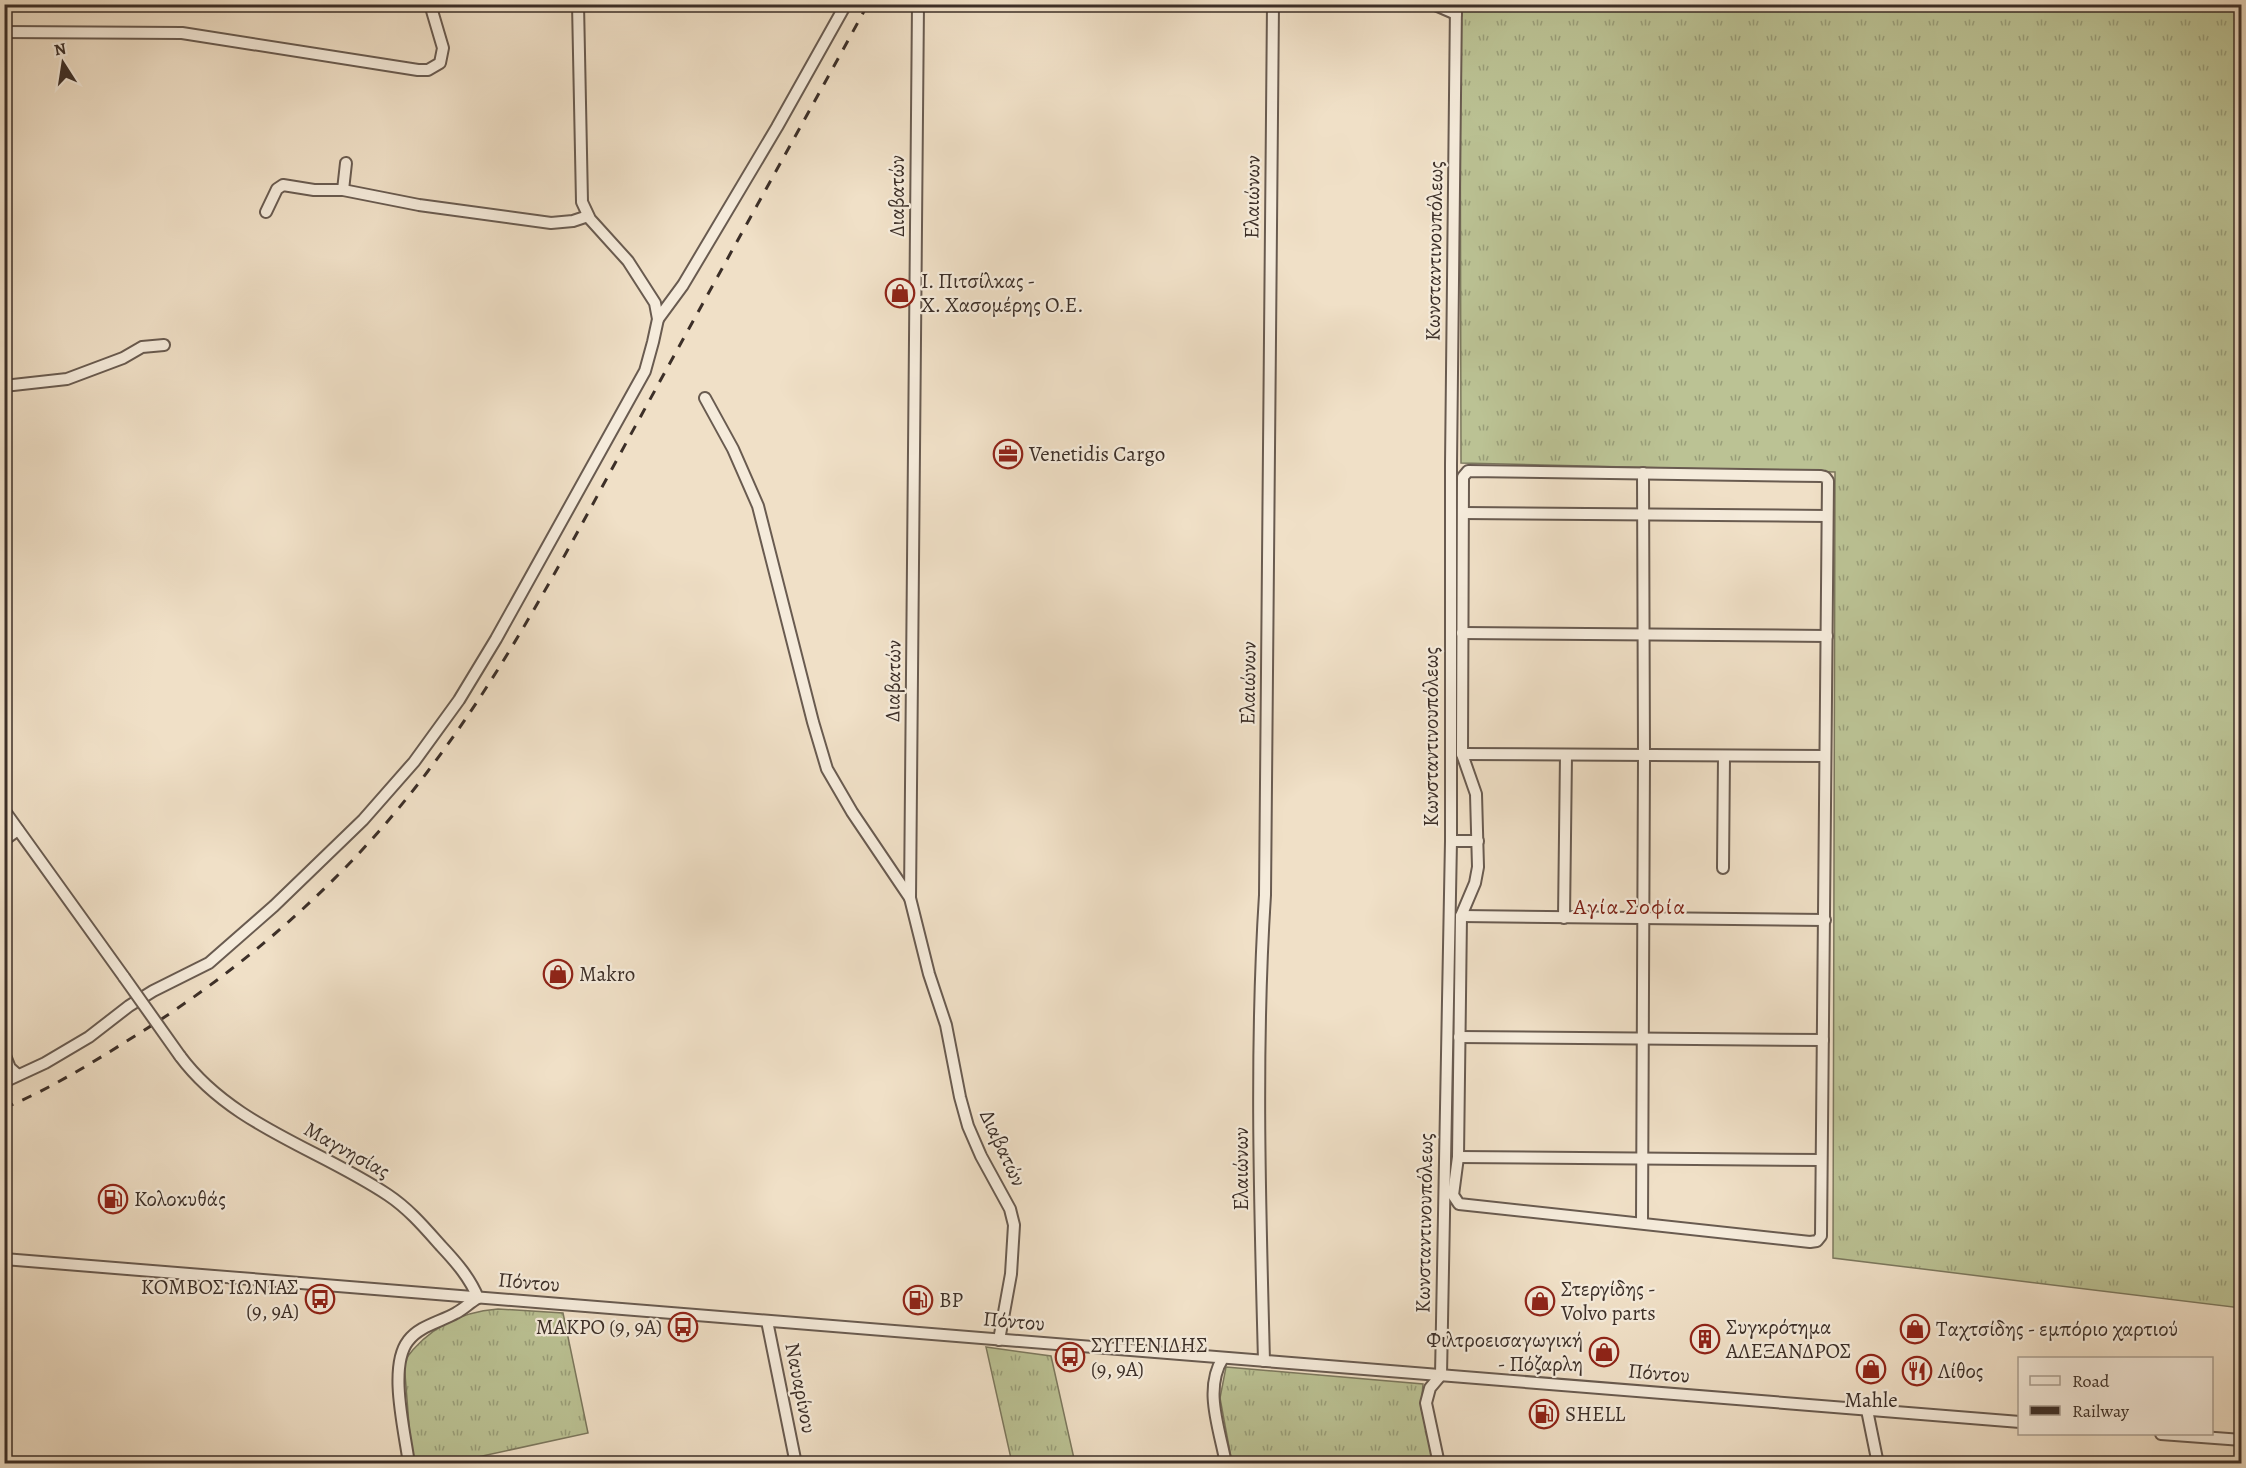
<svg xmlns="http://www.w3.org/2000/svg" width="2246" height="1468" font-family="Alegreya,serif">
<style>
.grass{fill:url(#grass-tufts);stroke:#7c785e;stroke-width:1.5}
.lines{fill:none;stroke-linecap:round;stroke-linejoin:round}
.minor-casing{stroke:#695b50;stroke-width:14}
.minor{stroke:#f5ebdb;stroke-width:10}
.rail{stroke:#3c2f28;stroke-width:3;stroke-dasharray:10 10;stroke-linecap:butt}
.minor-bridge-casing{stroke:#695b50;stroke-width:14;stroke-linecap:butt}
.minor-bridge{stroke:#f5ebdb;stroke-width:10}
.labels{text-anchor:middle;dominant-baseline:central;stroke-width:4.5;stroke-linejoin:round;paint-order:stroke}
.street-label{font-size:21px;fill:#3c2f28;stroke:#f5ebdb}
.poi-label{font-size:21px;fill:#3c2f28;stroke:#f5ebdb;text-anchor:start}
.neighbourhood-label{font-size:22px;letter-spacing:1.5px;fill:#7a1f14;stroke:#f5ebdb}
</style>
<defs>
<pattern id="grass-tufts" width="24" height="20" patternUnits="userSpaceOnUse" patternTransform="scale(1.5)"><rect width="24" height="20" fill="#bbc294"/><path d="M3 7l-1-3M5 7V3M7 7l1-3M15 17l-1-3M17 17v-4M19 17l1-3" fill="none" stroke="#999e79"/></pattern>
</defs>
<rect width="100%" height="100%" fill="#f0e0c7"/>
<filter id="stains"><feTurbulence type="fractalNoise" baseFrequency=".00333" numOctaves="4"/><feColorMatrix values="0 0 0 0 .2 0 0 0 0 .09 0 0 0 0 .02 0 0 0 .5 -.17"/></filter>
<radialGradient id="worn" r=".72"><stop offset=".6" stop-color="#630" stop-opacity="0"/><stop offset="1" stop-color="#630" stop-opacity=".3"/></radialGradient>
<g class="grass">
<path d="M1460 5H2241V1308L1833 1258 1835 472 1461 463Z"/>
<path d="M498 1309 563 1313 588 1433 450 1463H412L404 1361C427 1329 459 1312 498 1309Z"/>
<path d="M986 1347 1051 1356 1075 1463H1012Z"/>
<path d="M1226 1367 1423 1384 1421 1408 1434 1463H1232L1220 1398Z"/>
</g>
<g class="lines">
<g class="minor-casing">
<g id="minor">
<path d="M918 4 910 898 929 974 946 1025 960 1097 968 1126 981 1156 1010 1209 1014 1225 1011 1274 999 1340"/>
<path d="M1433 4 1456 14"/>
<path d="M4 32 182 33 418 70H428L440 63 443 48 430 4"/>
<path d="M343 190 346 163"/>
<path d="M266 212 277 189 283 185 314 190H343L419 205 551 223 573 221 588 216"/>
<path d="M658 319 683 285 777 127 846 4"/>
<path d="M4 386 67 379 123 358 142 347 164 345"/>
<path d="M705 398 733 449 758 506 813 722 827 769 852 812 910 898"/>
<path d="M1468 471 1821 476 1825 477 1828 481 1821 1236 1817 1241 1810 1242 1459 1204 1453 1195 1458 1157 1461 916 1475 883 1478 867 1476 794 1462 754 1463 477Z"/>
<path d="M1463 513 1827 516"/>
<path d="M1462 633 1827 636"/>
<path d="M1462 754 1825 756"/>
<path d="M4 810 124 977"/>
<path d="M4 840 18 830"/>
<path d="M1451 841H1478"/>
<path d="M1723 868 1724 756"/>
<path d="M1461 916 1825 920"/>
<path d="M1564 918 1566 755"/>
<path d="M1459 1037 1823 1040"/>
<path d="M4 1053 10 1068 18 1075"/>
<path d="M180 1056C232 1126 318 1148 388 1195 409 1209 425 1228 441 1246 456 1262 470 1278 478 1298 470 1302 464 1309 456 1313 440 1322 419 1326 408 1341 388 1367 405 1432 409 1464"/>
<path d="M4 1082 45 1063 89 1037 129 1006 153 991 209 963 274 906 363 820 414 762 459 700 496 639 645 371 653 342 658 319 655 303 628 261 590 219 582 202 578 4"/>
<path d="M1458 1157 1821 1160"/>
<path d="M1642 1223 1644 756 1643 473"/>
<path d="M4 1259 2020 1422"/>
<path d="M767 1321 796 1464"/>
<path d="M1223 1358C1203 1389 1220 1430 1226 1464"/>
<path d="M1264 1361C1260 1206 1255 1050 1265 895L1273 4"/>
<path d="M1867 1410 1878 1464"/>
<path d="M2161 1434 2242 1440"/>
<path d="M1439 1464 1426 1403 1430 1388 1441 1375 1451 841V464L1456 4"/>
</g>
</g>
<use href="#minor" class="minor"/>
<path class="rail" d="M4 1108C53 1088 98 1059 143 1031 252 962 350 875 428 771 512 661 575 535 642 414 717 277 793 141 868 4"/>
<g class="minor-bridge-casing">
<path id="minor-bridge" d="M124 977 180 1056"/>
</g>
<use href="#minor-bridge" class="minor-bridge"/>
</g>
<defs>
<g id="shop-ring" transform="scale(1.5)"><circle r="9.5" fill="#f5ebdb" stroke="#8f2418" stroke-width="1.5"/><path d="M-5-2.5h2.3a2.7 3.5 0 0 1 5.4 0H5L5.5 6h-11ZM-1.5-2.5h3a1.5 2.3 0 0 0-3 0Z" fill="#8f2418"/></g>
<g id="office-ring" transform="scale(1.5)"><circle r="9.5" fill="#f5ebdb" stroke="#8f2418" stroke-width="1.5"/><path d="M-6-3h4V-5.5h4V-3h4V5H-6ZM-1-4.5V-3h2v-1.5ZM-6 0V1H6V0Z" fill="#8f2418"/></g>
<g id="fuel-ring" transform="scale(1.5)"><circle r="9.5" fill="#f5ebdb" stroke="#8f2418" stroke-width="1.5"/><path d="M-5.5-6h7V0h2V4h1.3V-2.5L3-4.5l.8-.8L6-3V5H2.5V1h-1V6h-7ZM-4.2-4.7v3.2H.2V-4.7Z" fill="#8f2418"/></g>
<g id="bus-ring" transform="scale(1.5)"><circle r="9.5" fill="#f5ebdb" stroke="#8f2418" stroke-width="1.5"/><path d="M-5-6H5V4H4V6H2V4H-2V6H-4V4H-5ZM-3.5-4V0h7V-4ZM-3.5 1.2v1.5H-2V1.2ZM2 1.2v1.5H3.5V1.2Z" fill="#8f2418"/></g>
<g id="building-ring" transform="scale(1.5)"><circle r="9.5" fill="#f5ebdb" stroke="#8f2418" stroke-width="1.5"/><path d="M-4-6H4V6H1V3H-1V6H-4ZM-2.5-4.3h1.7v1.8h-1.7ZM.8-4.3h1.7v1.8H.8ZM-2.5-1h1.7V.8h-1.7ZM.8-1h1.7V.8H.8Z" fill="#8f2418"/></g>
<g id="restaurant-ring" transform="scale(1.5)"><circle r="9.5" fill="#f5ebdb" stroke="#8f2418" stroke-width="1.5"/><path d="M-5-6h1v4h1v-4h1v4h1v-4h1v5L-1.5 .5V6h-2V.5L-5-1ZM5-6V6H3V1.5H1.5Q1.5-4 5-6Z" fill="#8f2418"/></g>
</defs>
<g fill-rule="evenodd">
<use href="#shop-ring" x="900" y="293"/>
<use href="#office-ring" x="1008" y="454"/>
<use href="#shop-ring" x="558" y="974"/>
<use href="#fuel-ring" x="113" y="1199"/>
<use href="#bus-ring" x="320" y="1299"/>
<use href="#fuel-ring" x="918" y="1300"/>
<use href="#shop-ring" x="1540" y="1301"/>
<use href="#bus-ring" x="683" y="1327"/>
<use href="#shop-ring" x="1915" y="1329"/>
<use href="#building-ring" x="1705" y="1339"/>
<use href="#shop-ring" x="1604" y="1352"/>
<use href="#bus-ring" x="1070" y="1357"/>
<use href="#shop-ring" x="1871" y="1369"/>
<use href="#restaurant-ring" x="1917" y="1371"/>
<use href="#fuel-ring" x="1544" y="1414"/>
</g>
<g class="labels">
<g class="street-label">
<text transform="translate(897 196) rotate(-90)">Διαβατών</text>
<text transform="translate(1252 197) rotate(-89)">Ελαιώνων</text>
<text transform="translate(1434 251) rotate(-89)">Κωνσταντινουπόλεως</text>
<text transform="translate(893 681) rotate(-89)">Διαβατών</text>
<text transform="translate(1248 683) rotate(-89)">Ελαιώνων</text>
<text transform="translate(1431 737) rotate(-90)">Κωνσταντινουπόλεως</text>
<text transform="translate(1003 1148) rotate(65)">Διαβατών</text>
<text transform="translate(347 1150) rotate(29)">Μαγνησίας</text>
<text transform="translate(1241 1169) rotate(-90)">Ελαιώνων</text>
<text transform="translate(1424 1223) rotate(-89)">Κωνσταντινουπόλεως</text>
<text transform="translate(529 1282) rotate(5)">Πόντου</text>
<text transform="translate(1014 1321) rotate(5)">Πόντου</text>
<text transform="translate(1659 1373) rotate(5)">Πόντου</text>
<text transform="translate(801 1388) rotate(79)">Ναυαρίνου</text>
</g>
<g class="poi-label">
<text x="921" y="281">Ι. Πιτσίλκας -<tspan x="921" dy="24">Χ. Χασομέρης Ο.Ε.</tspan></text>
<text x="1029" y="454">Venetidis Cargo</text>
<text x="579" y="974">Makro</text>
<text x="134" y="1199">Κολοκυθάς</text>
<text x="299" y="1287" text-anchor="end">ΚΟΜΒΟΣ ΙΩΝΙΑΣ<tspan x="299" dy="24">(9, 9Α)</tspan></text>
<text x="1561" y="1289">Στεργίδης -<tspan x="1561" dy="24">Volvo parts</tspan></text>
<text x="939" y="1300">BP</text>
<text x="662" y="1327" text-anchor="end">ΜΑΚΡΟ (9, 9Α)</text>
<text x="1726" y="1327">Συγκρότημα<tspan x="1726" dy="24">ΑΛΕΞΑΝΔΡΟΣ</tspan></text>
<text x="1936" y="1329">Ταχτσίδης - εμπόριο χαρτιού</text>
<text x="1583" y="1340" text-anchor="end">Φιλτροεισαγωγική<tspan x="1583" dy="24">- Πόζαρλη</tspan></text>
<text x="1091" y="1345">ΣΥΓΓΕΝΙΔΗΣ<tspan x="1091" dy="24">(9, 9Α)</tspan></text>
<text x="1938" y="1371">Λίθος</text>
<text x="1871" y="1400" text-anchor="middle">Mahle</text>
<text x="1565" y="1414">SHELL</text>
</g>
<g class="neighbourhood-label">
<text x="1630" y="907">Αγία Σοφία</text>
</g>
</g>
<rect width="2246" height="1468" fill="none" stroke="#f0e0c7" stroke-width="24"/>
<rect x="6" y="6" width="2234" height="1456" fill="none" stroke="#3c2f28" stroke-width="3"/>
<rect x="12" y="12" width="2222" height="1444" fill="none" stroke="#3c2f28" stroke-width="1.5"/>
<rect x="2018" y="1357" width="195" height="78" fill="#f5ebdb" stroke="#aba093" stroke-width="1.5"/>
<rect x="2030" y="1376" width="30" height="9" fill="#f5ebdb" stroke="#aba093" stroke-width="1.5"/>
<text x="2072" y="1387" font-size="18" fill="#3c2f28">Road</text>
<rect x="2030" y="1406" width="30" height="9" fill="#3c2f28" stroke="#aba093" stroke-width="1.5"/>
<text x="2072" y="1417" font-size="18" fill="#3c2f28">Railway</text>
<g transform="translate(63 63) rotate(348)" stroke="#f5ebdb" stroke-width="4.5" paint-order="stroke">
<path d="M0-4.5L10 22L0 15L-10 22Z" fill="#3c2f28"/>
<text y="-9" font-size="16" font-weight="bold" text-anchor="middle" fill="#3c2f28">N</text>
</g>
<rect width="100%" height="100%" filter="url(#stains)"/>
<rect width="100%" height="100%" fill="url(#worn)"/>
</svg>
